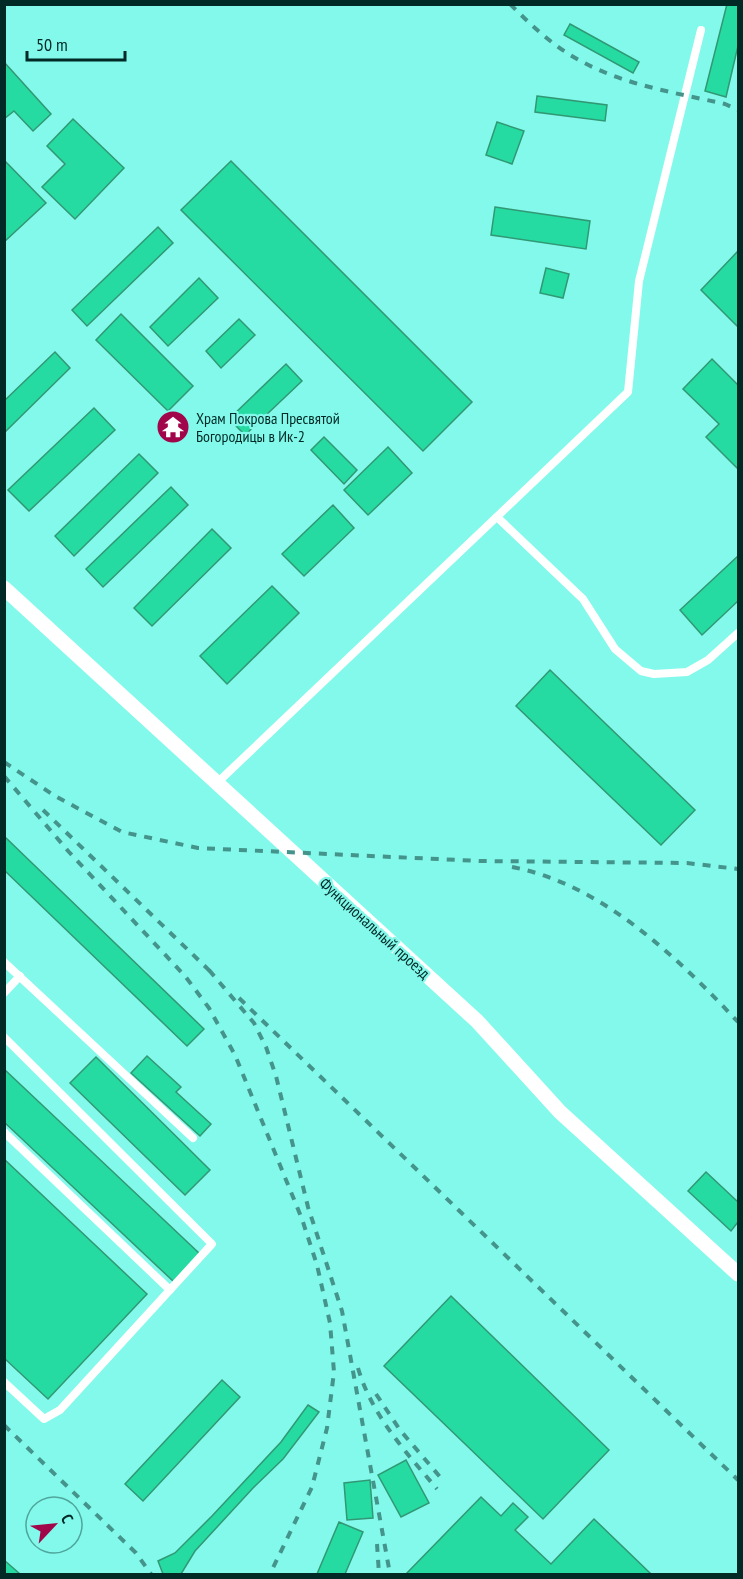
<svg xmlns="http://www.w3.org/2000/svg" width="743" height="1579" font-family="'PT Sans Narrow',sans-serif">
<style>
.building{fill:#26dba2;stroke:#319874;stroke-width:1.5}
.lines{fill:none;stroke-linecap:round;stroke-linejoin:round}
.lane{stroke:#fff;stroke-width:8}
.street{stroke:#fff;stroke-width:15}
.rail{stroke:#44948b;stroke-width:4;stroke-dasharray:8 8;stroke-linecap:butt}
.labels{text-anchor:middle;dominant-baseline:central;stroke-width:4.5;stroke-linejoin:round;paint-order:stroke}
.poi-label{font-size:16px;fill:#012925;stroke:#83f9eb;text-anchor:start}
.street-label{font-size:16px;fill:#012925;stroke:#83f9eb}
</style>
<rect width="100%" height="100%" fill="#83f9eb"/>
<g class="building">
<path d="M727 4H738V46L726 97 705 91Z"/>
<path d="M570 24 639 62 633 73 564 35Z"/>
<path d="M4 62 51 114 33 131 14 111 4 119Z"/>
<path d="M537 96 607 105 605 121 535 112Z"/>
<path d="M73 119 124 168 75 219 42 187 65 164 47 146Z"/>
<path d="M497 122 524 131 512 164 486 155Z"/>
<path d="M4 160 46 203 4 242Z"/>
<path d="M231 161 472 402 423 451 181 210Z"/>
<path d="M495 207 590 221 586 249 491 235Z"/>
<path d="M158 227 173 243 87 326 72 310Z"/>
<path d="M738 251V327L701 290Z"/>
<path d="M546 268 569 274 563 298 540 293Z"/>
<path d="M199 278 218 298 168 346 150 327Z"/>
<path d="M121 314 193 386 168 411 96 340Z"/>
<path d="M239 319 255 335 221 368 206 351Z"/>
<path d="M55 352 70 368 4 433V401Z"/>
<path d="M712 359 738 385V469L706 437 719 424 683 389Z"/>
<path d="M286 364 302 381 245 435 229 419Z"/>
<path d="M94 408 115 430 29 511 8 490Z"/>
<path d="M324 437 357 470 344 484 311 450Z"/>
<path d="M388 447 412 473 368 515 344 490Z"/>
<path d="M139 454 158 473 74 556 55 536Z"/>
<path d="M171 487 188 505 103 587 86 569Z"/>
<path d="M333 505 354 528 304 576 282 554Z"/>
<path d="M212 529 231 548 152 626 134 608Z"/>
<path d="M738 556V601L702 635 680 610Z"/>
<path d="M272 586 299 613 227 684 200 656Z"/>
<path d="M550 670 695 810 661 845 516 706Z"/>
<path d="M4 836 204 1029 187 1046 4 870Z"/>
<path d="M147 1056 181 1087 176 1092 211 1124 200 1136 131 1073Z"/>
<path d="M96 1057 210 1170 185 1195 70 1083Z"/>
<path d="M4 1069 200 1254 174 1282 4 1122Z"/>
<path d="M4 1159 147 1294 48 1399 4 1358Z"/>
<path d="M706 1172 738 1202V1222L731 1231 688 1191Z"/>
<path d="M451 1296 609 1450 543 1519 384 1366Z"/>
<path d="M222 1380 240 1397 143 1501 125 1484Z"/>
<path d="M308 1405 319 1412 283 1459 253 1488 195 1551 181 1574H163L158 1561 175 1553 212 1516 281 1442Z"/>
<path d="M406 1460 429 1503 401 1517 378 1475Z"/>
<path d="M370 1480 373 1518 347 1520 344 1483Z"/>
<path d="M481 1497 501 1516 513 1503 528 1517 515 1530 551 1564 594 1519 651 1574H406Z"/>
<path d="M339 1522 363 1532 345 1574H317Z"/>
<path d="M4 1560 20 1574H4Z"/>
</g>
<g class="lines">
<g class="lane">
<path d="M497 517 583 599 615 649 641 671 654 674 687 672 708 660 738 633"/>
<path d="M217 783 628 392 639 281 701 30"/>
<path d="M4 962 193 1138"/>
<path d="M4 993 20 976"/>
<path d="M4 1037 212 1244 60 1410 44 1419 4 1382"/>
<path d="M4 1132 170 1290"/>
</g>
<path class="street" d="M4 588 477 1021 560 1112 738 1274"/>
<g class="rail">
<path d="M510 4C531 25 553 46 579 60 623 85 677 93 725 104L738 110"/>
<path d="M4 762 55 796 122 832 198 848 480 861 687 863 738 869"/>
<path d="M4 776 69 852 185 976 209 1008 235 1055 302 1219 317 1265 330 1323 334 1372 327 1428 312 1487 270 1574"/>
<path d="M43 810 214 975"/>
<path d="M512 867C602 884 678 958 738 1022"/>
<path d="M209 970 254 1023 266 1047 276 1076 308 1207 342 1311 390 1574"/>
<path d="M239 998 738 1480"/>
<path d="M358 1368C372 1416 406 1452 437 1489"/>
<path d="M376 1394 400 1430 441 1478"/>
<path d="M4 1425 136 1553 151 1574"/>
<path d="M377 1544 379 1574"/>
</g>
</g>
<defs>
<g id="temple-disc" transform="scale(1.725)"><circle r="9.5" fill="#a00649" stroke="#83f9eb"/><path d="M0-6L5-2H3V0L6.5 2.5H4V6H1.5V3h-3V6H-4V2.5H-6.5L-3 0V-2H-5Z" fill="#fff"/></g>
</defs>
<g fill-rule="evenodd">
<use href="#temple-disc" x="173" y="427"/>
</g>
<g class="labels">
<g class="poi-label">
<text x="196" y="418">Храм Покрова Пресвятой<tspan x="196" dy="18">Богородицы в Ик-2</tspan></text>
</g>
<g class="street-label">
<text transform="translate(375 928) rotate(42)">Функциональный проезд</text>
</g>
</g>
<rect width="743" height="1579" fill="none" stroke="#012925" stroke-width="12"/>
<g transform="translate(54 1525) rotate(64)"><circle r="28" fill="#83f9eb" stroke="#4fa69c" stroke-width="1.5"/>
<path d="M0-4.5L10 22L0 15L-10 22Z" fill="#a00649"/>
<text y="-9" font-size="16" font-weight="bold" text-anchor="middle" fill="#012925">С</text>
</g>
<path d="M27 51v9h98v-9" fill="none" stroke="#012925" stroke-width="3"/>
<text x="36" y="51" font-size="18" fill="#012925" stroke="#83f9eb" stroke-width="4.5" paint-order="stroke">50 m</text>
</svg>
